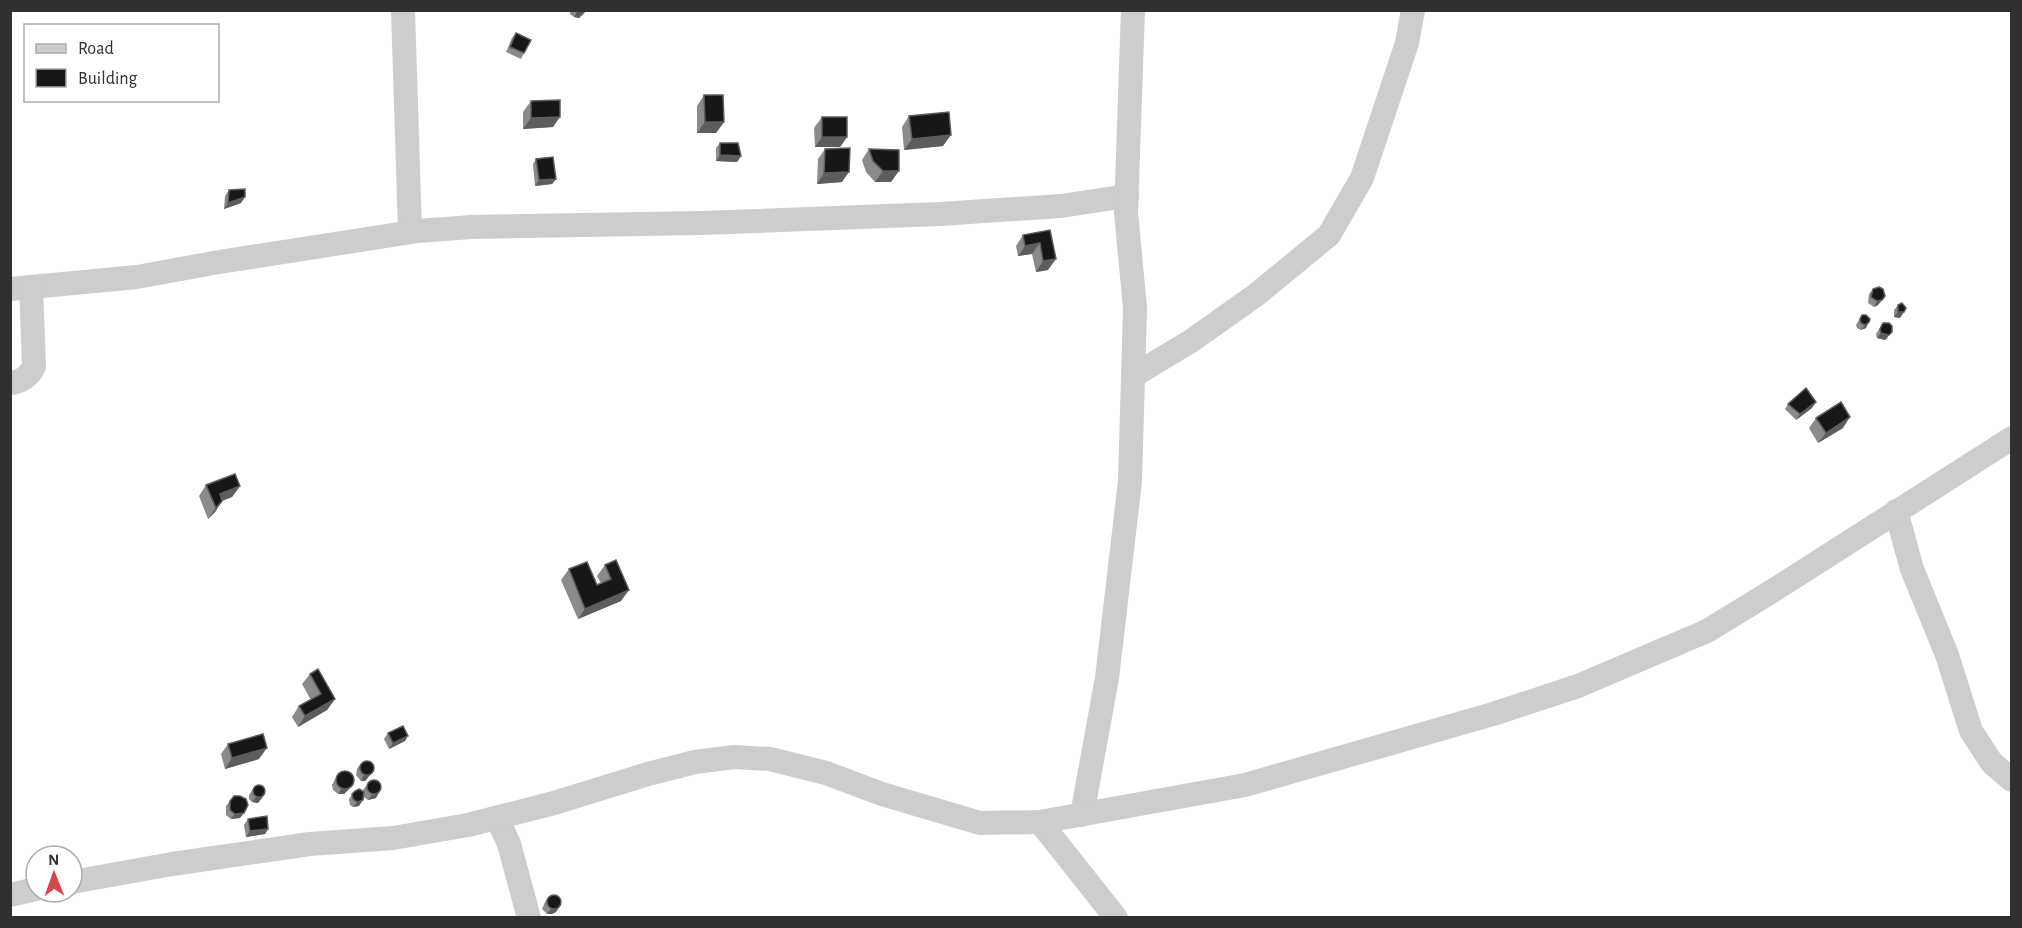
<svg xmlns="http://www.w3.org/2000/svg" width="2022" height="928" font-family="'Alegreya Sans',sans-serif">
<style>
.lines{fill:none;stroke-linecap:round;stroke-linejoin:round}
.minor{stroke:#cdcdcd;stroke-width:24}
.wall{fill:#8b8b8b}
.shaded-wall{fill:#5d5d5d}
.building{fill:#171717;stroke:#5d5d5d;stroke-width:1.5}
</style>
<rect width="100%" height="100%" fill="#fff"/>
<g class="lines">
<g class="minor">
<path d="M403 10 410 232"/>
<path d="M10 289 137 277 219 262 418 231 471 227 703 223 940 214 1061 206 1127 196"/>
<path d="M1133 376 1191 341 1256 295 1329 235 1362 178 1407 43 1413 10"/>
<path d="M10 383C21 382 30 376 34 366L31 287"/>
<path d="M1896 511 1912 569 1947 655 1971 731 1992 763 2012 780"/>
<path d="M1082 815 1107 678 1130 481 1135 308 1126 212 1133 10"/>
<path d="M497 818 509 844 529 918"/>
<path d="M1040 822 1116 918"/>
<path d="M72 882 172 864 310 844 393 838 468 825 554 803 648 774 695 762 734 757 770 759 826 773 882 794 980 823 1040 822 1245 785 1493 714 1578 686 1707 631 1774 590 2012 438"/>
<path d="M10 895 36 889"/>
</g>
</g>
<g class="wall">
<path d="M570 10H587L579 18 574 17 570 14Z"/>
<path d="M516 33 524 53 521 59 506 52 512 38Z"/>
<path d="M704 95 724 122 716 133H697V106Z"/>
<path d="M531 101 553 127 523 129V112Z"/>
<path d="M909 116 943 146 904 150 902 127Z"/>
<path d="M822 117 847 137 840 147H815L814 128Z"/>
<path d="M720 143 741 156 737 162 716 161V148Z"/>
<path d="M825 149 842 182 817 184 818 159Z"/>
<path d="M869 149 891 182H875L866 172 862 160Z"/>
<path d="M536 159 556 179 552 184 535 186 533 164Z"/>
<path d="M229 190 241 203 224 209 225 196Z"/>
<path d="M1050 230 1048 270 1036 272 1032 254 1018 256 1016 246 1023 235Z"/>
<path d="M1873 289 1885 296 1878 305 1874 307 1868 303 1869 294Z"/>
<path d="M1898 305 1900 318 1894 317V310Z"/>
<path d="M1862 315 1866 328 1861 330 1857 328 1856 325Z"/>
<path d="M1883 323 1888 337 1885 340 1877 338 1876 334Z"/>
<path d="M1788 404 1812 408 1796 420 1785 409Z"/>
<path d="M1816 418 1843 428 1818 443 1809 428Z"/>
<path d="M206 485 240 486 232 497 222 501 215 512 208 519 199 496Z"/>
<path d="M605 565 621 601 578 619 561 580 569 569 597 585 601 583 597 576Z"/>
<path d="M310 674 335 699 327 710 298 727 292 717 299 706 311 700 302 684Z"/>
<path d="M388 733 405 741 389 749 384 739Z"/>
<path d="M228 744 259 759 225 769 221 754Z"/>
<path d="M361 763 374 770 365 781H361L356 775 357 769Z"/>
<path d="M339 772 349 789 344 794H338L333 790 332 785Z"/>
<path d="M370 781 376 798 368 800 364 797V795L359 806 353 807 350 805 349 799 355 791 363 792V790Z"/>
<path d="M255 786 261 799 258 803 252 802 249 799V795Z"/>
<path d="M230 801 240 818 231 819 226 815V806Z"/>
<path d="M248 819 268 829 265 834 246 837 244 825Z"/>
<path d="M548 897 556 912 552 914H547L542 909 545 902Z"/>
</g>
<g class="shaded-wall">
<path d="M587 10 579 18 574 17 577 12Z"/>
<path d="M560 117 553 127 523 129 531 118Z"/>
<path d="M705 122H724L716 133H697Z"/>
<path d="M951 135 943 146 904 150 912 139Z"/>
<path d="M822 137H847L840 147H815Z"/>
<path d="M720 155 741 156 737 162 716 161Z"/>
<path d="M883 171H899L891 182H875Z"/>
<path d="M849 172 842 182 817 184 824 173Z"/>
<path d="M556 179 552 184 535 186 539 180Z"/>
<path d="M245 197 241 203 224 209 228 203Z"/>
<path d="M1040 243 1032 254 1018 256 1025 246Z"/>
<path d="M1056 259 1048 270 1036 272 1043 261Z"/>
<path d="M1882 300 1878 305 1874 307 1877 301Z"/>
<path d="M1898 312H1904L1900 318 1894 317Z"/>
<path d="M1869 322 1866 328 1861 330 1865 325Z"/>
<path d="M1892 332 1885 340 1877 338 1881 333Z"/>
<path d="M1816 402 1812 408 1796 420 1800 414Z"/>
<path d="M1850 417 1843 428 1818 443 1826 433Z"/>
<path d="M240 486 232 497 214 504 220 494Z"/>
<path d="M222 501 215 512 208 519 216 508Z"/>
<path d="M629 590 621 601 578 619 585 609Z"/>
<path d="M335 699 327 710 298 727 305 716Z"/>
<path d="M408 736 405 741 389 749 393 743Z"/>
<path d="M267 748 259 759 225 769 232 758Z"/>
<path d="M374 770 365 781H361L364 775Z"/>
<path d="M353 784 349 789 344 794H338L342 788Z"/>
<path d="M379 793 376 798 368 800 372 795Z"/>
<path d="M265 794 258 803 252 802 256 797Z"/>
<path d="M363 800 359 806 353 807 357 802Z"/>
<path d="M244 813 240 818 231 819 235 814Z"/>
<path d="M268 829 265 834 246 837 250 831Z"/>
<path d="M560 906 556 912 552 914H547L551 909Z"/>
</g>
<g class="building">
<path d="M576 10H585L582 13 577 12Z"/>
<path d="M516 33 531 40 524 53 510 47Z"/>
<path d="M704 95H723L724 122H705Z"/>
<path d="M560 100V117L531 118V101Z"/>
<path d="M949 112 951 135 912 139 909 116Z"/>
<rect x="822" y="117" width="25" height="20"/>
<path d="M720 143H738L741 156 720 155Z"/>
<path d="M850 148 849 172 824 173 825 149Z"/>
<path d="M869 149 899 150V171H883L873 161Z"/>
<path d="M553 157 556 179 539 180 536 159Z"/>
<path d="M245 189V197L228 203 229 190Z"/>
<path d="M1050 230 1056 259 1043 261 1040 243 1025 246 1023 235Z"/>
<path d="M1879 287 1883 289 1885 296 1882 300 1877 301 1871 297 1873 289Z"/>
<path d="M1902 303 1906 308 1904 312H1898V305Z"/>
<path d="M1862 315H1866L1870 319 1869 322 1865 325 1861 323 1860 319Z"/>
<path d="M1883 323H1889L1892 326V332L1889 335 1881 333 1880 329Z"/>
<path d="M1806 388 1816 402 1800 414 1788 404Z"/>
<path d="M1841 402 1850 417 1826 433 1816 418Z"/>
<path d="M235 474 240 486 220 494 222 501 216 508 206 485Z"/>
<path d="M616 560 629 590 585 609 569 569 587 562 597 585 611 579 605 565Z"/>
<path d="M318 669 335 699 305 716 299 706 321 694 310 674Z"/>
<path d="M403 726 408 736 393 743 388 733Z"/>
<path d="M263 734 267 748 232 758 228 744Z"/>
<circle cx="367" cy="768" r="7"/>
<circle cx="345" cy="780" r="9"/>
<circle cx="374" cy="787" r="7"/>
<circle cx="259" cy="791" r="6"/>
<path d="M359 789 364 792 363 800 357 802 353 799 352 794 355 791Z"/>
<path d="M234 796H240L246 799 248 805 244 813 235 814 230 810V801Z"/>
<path d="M267 816 268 829 250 831 248 819Z"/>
<circle cx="554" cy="902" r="7"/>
</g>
<rect width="2022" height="928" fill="none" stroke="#303030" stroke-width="24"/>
<rect x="24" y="24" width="195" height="78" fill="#ffffff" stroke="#acacac" stroke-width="1.5"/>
<rect x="36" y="44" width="30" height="9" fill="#cdcdcd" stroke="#acacac" stroke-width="1.5"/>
<text x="78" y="54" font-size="18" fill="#303030">Road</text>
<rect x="36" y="69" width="30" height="18" fill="#171717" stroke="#acacac" stroke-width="1.5"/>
<text x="78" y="84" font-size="18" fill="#303030">Building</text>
<g transform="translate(54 874) rotate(359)"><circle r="28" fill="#ffffff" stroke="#acacac" stroke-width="1.5"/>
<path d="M0-4.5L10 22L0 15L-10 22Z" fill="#d3464b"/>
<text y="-9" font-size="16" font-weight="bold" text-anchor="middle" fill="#303030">N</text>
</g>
</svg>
